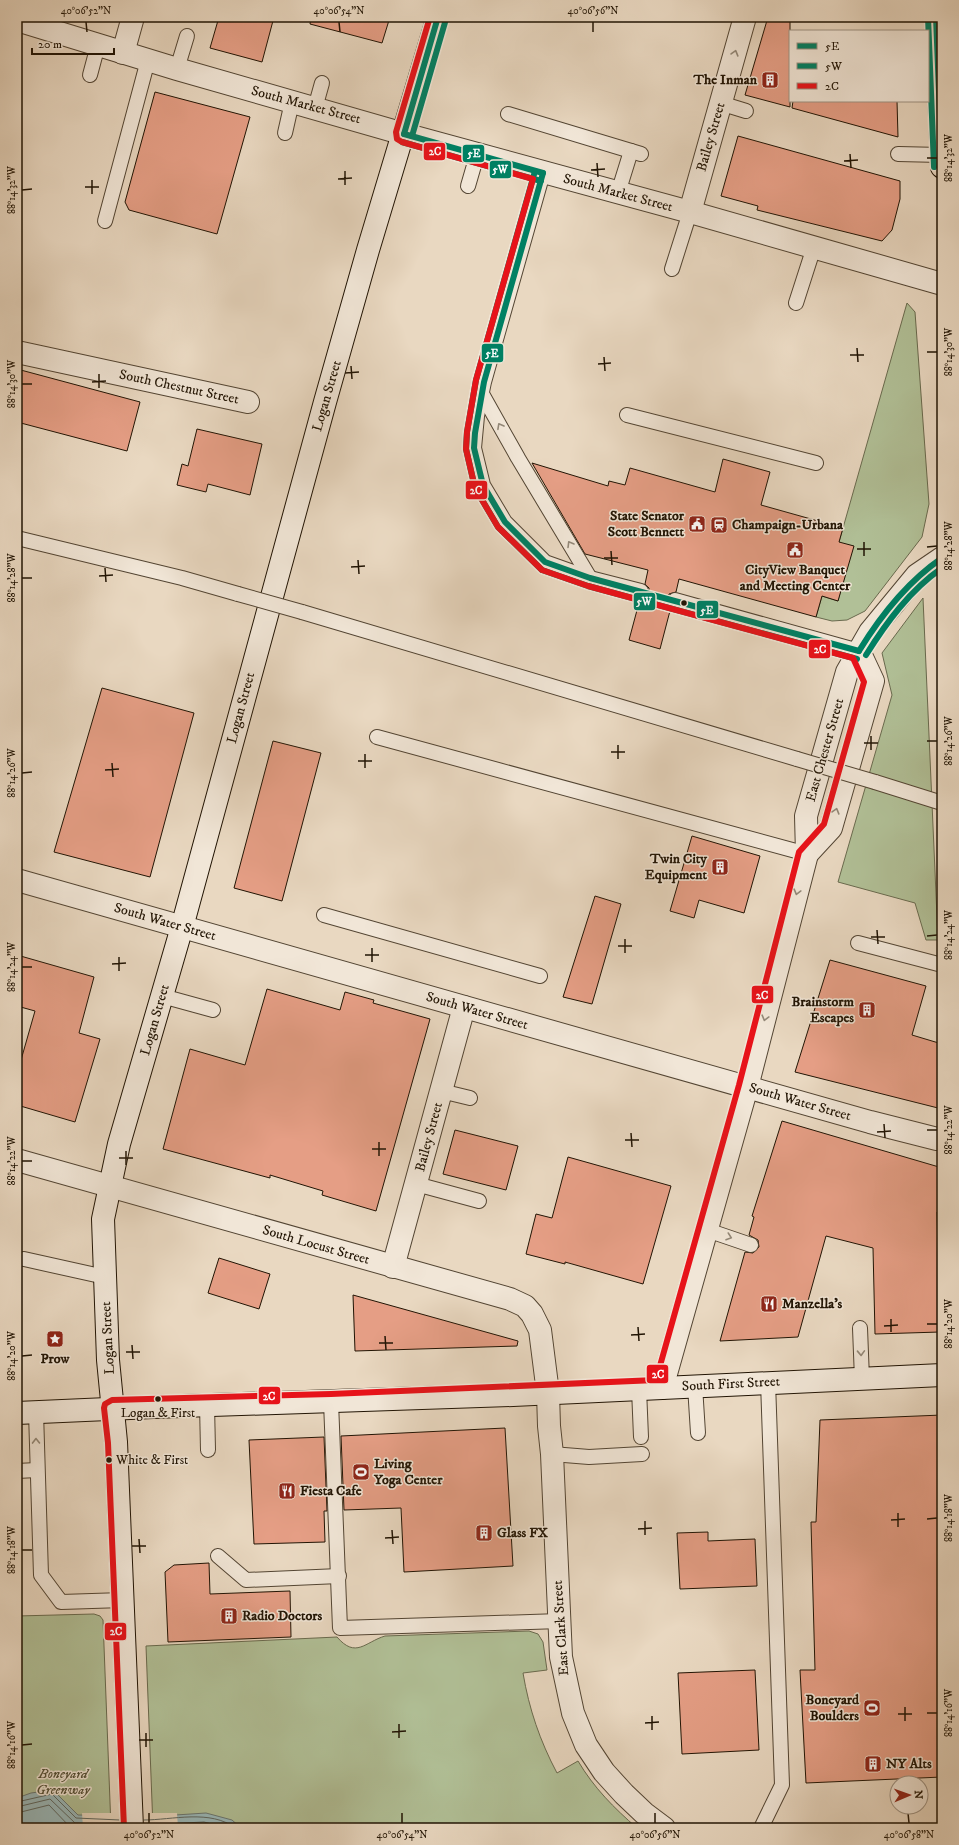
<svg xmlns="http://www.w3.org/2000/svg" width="959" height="1845" font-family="'IM FELL DW Pica',serif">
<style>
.green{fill:#b1c097;stroke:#696a4e}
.water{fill:#99b8ba;stroke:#697671}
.pier{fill:#e9d8c1}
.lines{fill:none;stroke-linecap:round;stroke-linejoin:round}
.shore{stroke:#5d665f;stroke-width:1}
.building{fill:#e59e85;stroke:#211404}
.lane-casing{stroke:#534533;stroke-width:16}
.street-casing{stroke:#534533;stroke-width:24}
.secondary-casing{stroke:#211404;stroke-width:24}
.primary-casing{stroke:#211404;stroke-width:24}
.lane{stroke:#f1e6d7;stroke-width:14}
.street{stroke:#f1e6d7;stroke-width:22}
.secondary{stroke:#f1e6d7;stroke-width:22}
.primary{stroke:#e9d8c1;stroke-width:22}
.lane-bridge-casing{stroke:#534533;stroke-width:16;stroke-linecap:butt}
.lane-bridge{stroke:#f1e6d7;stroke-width:14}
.bus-1-casing{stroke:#f1e6d7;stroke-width:9}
.bus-2-casing{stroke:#f1e6d7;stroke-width:9}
.bus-3-casing{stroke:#f1e6d7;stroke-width:9}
.bus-1{stroke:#008063;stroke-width:6}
.bus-2{stroke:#008063;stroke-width:6}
.bus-3{stroke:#e7131a;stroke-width:6}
.oneway{stroke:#938878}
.ticks{fill:none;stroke:#211404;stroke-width:1.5}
.bus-dot{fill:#211404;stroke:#f1e6d7;stroke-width:1.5}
.labels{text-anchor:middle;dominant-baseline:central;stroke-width:3;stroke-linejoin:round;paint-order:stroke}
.bus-label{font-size:13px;fill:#211404;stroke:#f1e6d7}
.poi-label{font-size:14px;font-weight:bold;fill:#211404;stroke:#f1e6d7;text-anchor:start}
.street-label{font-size:14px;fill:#211404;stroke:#f1e6d7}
.park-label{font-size:14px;font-style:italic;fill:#535037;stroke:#f1e6d7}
.line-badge{stroke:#f1e6d7;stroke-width:1.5}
.badge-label{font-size:11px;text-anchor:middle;font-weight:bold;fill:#fff}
.neatline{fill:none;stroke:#211404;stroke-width:1.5}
.ticks-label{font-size:10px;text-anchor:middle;fill:#211404}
</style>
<rect width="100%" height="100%" fill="#e9d8c1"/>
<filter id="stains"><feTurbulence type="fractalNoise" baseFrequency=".005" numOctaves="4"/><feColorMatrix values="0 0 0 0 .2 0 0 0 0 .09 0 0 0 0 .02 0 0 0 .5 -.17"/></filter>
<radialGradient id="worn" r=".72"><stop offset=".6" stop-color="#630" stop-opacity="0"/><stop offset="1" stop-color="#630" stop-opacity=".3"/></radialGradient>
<g class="green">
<path d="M907 303 915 312 929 504 922 537 865 611 847 620 832 621 816 617 822 596 838 601 845 574 839 542Z"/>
<path d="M923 598 938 940H926L915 903 838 882 892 695 882 653Z"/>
<path d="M94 1614 100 1616 103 1620 111 1828H17V1616Z"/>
<path d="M529 1631 538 1634 543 1642 547 1670 523 1673C529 1709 540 1741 557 1773L578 1761C594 1788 614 1808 637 1828H153L146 1646 337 1637C356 1659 365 1642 385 1636Z"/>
</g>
<path class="water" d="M53 1790 78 1815 160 1816 206 1813 232 1820 241 1828H17V1798L31 1793Z"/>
<path class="pier" d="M82 1813H177L178 1828H83Z"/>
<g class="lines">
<g class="shore">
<path d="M17 1802 52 1794 76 1818 120 1820"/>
<path d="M17 1807 50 1799 75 1823 120 1825"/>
<path d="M17 1813 49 1805 71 1828"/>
<path d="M144 1820C172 1820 211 1809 235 1828"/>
<path d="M144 1825 204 1822 226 1828"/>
</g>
</g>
<g class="building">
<path d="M219 17H274L262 62 210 48Z"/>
<path d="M311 17H390L382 43 310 24Z"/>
<path d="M768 17H790V107L745 95Z"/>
<path d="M155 92 250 117 217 234 129 210 125 202Z"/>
<path d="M793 101H897L898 137 792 108Z"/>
<path d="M738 136 900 181V199L892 230 882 241 757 210 758 206 721 196Z"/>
<path d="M17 369 140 402 127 451 17 422Z"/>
<path d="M197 429 262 444 250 495 208 484 206 492 177 485 182 464 188 466Z"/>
<path d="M723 459 770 472 761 505 843 528 839 542 854 546 838 601 822 596 816 617 679 579 676 592 669 594 667 598V602L671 607 660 649 629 640 640 599 647 597 649 593V588L645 584 648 570 585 554 532 463 608 486 609 481 625 485 630 468 715 492Z"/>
<path d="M102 688 194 713 150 877 54 852Z"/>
<path d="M273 741 321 753 282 901 234 888Z"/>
<path d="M692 836 760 856 744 913 699 900 694 918 670 911Z"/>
<path d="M595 896 621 904 592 1004 563 997Z"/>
<path d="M17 955 94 977 79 1033 100 1039 75 1122 17 1105V1074L35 1011 17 1006Z"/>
<path d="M830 960 926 986 912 1035 942 1044V1109L795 1072Z"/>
<path d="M267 989 340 1010 345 992 374 1000 373 1003 430 1019 376 1211 322 1195 323 1191 270 1175V1178L163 1149 190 1049 245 1065Z"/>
<path d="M782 1121 939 1167 941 1213 937 1212 940 1332 875 1334 873 1248 826 1236 798 1337 720 1341 745 1252 753 1253 759 1247 758 1240 749 1235 754 1217 752 1216Z"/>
<path d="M455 1130 518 1146 506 1190 443 1174Z"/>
<path d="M568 1157 671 1186 643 1284 565 1262V1264L526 1254 536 1214 552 1218Z"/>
<path d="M219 1258 270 1274 259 1309 208 1293Z"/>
<path d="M353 1295 518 1341 517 1346 355 1351Z"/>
<path d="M942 1415V1777L806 1783 800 1670H815L811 1522H816L820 1420Z"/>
<path d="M505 1428 513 1566 404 1572 401 1508 344 1510 341 1436Z"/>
<path d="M324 1437 327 1511H324L325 1542 254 1544 249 1440Z"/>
<path d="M708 1532V1541L755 1539 757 1586 680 1589 677 1533Z"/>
<path d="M209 1563 210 1594 290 1591 291 1637 168 1642 165 1572 174 1565Z"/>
<path d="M755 1670 759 1750 682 1754 678 1673Z"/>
</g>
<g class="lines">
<g class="lane-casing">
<g id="lane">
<path d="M177 69 187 36"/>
<path d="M90 75 98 45"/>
<path d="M720 103 746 111"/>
<path d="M315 108 322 83"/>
<path d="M508 114 641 154"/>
<path d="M285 133 292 102"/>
<path d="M898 154 941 155"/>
<path d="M543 173 484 382 477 416 474 448 483 485 505 522 545 562 590 578 641 591"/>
<path d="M468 186 477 155"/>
<path d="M618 193 631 151"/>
<path d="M105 221 148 60"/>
<path d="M672 269 690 212"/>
<path d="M796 303 814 247"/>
<path d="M482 394 518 458 590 578"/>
<path d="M627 415 816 463"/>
<path d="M17 538 182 578 238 594"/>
<path d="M675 600 859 651"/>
<path d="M302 612 797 759"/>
<path d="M377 737 807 854"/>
<path d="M875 782 942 803"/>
<path d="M324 915 540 976"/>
<path d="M858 943 942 965"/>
<path d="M162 996 213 1010"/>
<path d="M441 1091 470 1098"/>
<path d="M416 1184 479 1201"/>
<path d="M707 1230 751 1245"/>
<path d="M24 1259 105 1277"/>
<path d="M860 1328 862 1379"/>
<path d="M695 1386 698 1433"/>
<path d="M639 1389 641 1437"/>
<path d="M331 1402 340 1628 560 1621"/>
<path d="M207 1405 208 1450"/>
<path d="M36 1412 41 1575 61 1602 123 1600"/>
<path d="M552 1454 589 1457 642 1454"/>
<path d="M17 1471 37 1470"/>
<path d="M218 1556 246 1580 339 1576"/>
<path d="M761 1828 782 1785 768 1382"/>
</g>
</g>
<g class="street-casing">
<g id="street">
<path d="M17 20 177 69 404 134 690 212 942 284"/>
<path d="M123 53 133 17"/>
<path d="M690 212 745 17"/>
<path d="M17 352 248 402"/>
<path d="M807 854 831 828 873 681 859 651"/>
<path d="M17 880 870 1122 937 1139"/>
<path d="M17 1160 510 1299 525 1306 532 1314 540 1330 548 1393 549 1426 552 1454 561 1657 573 1713 586 1745 604 1772 624 1794 644 1813 664 1828"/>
<path d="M393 1267 464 1007"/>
<path d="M662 1388 747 1087 807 854 806 816 847 672 870 632 917 575 942 558"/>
</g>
</g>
<g class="secondary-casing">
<g id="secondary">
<path d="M17 1413 153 1407 513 1395 942 1375"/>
<path d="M132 1828 116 1442 108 1360 103 1219 119 1144 182 927 325 402 368 250 438 17"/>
</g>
</g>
<g class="primary-casing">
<path id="primary" d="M936 17 942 167"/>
</g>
<use href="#lane" class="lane"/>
<use href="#street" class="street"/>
<use href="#secondary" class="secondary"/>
<use href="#primary" class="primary"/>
<g class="lane-bridge-casing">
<g id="lane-bridge">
<path d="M238 594 302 612"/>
<path d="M797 759 875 782"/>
</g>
</g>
<use href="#lane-bridge" class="lane-bridge"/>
<g class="bus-1-casing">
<g id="bus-1">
<path d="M936 17 942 167"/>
<path d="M404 134 543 173"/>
<path d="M404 134 438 17"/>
<path d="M543 173 484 382 475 433 474 448 483 485 505 522 545 562 590 578 859 651"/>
<path d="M859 651C881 615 907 582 942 558"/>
</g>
</g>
<g class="bus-2-casing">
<g id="bus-2">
<path d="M928 17 934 167"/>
<path d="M412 136 446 19"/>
<path d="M402 142 541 181"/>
<path d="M535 171 476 380 467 432 466 449 475 488 498 527 542 570 588 586 857 659"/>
<path d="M866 655C886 623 910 590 942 568"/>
</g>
</g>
<g class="bus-3-casing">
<path id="bus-3" d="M124 1828 108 1443 104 1408 105 1404 112 1400 331 1394 656 1380 739 1085 799 852 824 824 864 682 853 658 588 586 542 570 498 527 475 488 466 449 467 432 476 380 533 179 402 142 397 139 396 132 430 17"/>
</g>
<use href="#bus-1" class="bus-1"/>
<use href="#bus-2" class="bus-2"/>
<use href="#bus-3" class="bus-3"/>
</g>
<defs><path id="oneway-chevron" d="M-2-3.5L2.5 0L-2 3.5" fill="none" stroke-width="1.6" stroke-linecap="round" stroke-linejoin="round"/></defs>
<g class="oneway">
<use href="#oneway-chevron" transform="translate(735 53) rotate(-74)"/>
<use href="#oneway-chevron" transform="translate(500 426) rotate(-119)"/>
<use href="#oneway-chevron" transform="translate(570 544) rotate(-121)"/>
<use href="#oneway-chevron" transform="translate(836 811) rotate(-74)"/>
<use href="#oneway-chevron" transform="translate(797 892) rotate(105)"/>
<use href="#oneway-chevron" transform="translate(765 1018) rotate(105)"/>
<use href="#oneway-chevron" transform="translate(729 1237) rotate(19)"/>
<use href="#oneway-chevron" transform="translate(861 1353) rotate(88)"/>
<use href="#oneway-chevron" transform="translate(36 1441) rotate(-91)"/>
</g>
<path class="ticks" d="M86 22 87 32M339 22 340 32M593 22V32M850 154 851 168M927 158H937M844 161 858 160M597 163 598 177M591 170 605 169M345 171V185M338 179 352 178M92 180V194M85 187H99M22 190 32 189M857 348 858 362M927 352H937M850 355H864M604 357 605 371M598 364 611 363M351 366 352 379M345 373 359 372M99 374V388M92 382 106 381M22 384H32M864 542V556M927 547 937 546M857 549H871M611 551 612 565M604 558H618M358 560 359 574M351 567 365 566M105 568 106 582M99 576 113 575M22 578H32M871 736V750M927 741H937M864 743H878M618 745V759M611 752H625M365 754V768M358 761H372M112 763 113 777M105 770 119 769M22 773 32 772M877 930 878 944M927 936 937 935M871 937H885M625 939V953M618 946H632M372 948V962M365 955H379M119 957V971M112 964 126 963M22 967H32M884 1124 885 1138M927 1130H937M877 1132 891 1131M631 1133 632 1147M625 1140H639M379 1142V1156M372 1149H386M126 1151V1165M119 1158H133M22 1161H32M891 1319V1332M927 1324H937M884 1326 898 1325M638 1327 639 1341M631 1335 645 1334M385 1336 386 1350M379 1343H393M132 1345 133 1359M126 1352H140M22 1356 32 1355M898 1513V1527M927 1519 937 1518M891 1520 905 1519M645 1521V1535M638 1529 652 1528M392 1530 393 1544M385 1538 399 1537M139 1539 140 1553M132 1546H146M22 1550H32M905 1707V1721M927 1713H937M898 1714H912M652 1716V1730M645 1723 659 1722M399 1724V1738M392 1732 406 1731M146 1733V1747M139 1740H153M22 1745 32 1744M149 1813V1823M402 1813V1823M655 1813V1823M908 1813 909 1823"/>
<defs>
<g id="building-square" transform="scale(0.9)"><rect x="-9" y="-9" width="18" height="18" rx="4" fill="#8f2418" stroke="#f1e6d7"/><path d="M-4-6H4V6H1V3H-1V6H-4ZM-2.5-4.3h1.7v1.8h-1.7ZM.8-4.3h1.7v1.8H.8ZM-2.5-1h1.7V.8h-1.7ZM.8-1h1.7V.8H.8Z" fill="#fff"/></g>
<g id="civic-square" transform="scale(0.9)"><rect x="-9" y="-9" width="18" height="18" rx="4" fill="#8f2418" stroke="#f1e6d7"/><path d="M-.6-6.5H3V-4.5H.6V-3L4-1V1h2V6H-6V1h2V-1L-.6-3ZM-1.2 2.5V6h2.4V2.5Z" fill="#fff"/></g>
<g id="station-square" transform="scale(0.9)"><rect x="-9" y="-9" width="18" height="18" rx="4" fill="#8f2418" stroke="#f1e6d7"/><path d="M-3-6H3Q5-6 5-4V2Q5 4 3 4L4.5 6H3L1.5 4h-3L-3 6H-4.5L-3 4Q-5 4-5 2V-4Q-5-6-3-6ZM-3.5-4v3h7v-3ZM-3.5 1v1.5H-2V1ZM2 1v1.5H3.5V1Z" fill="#fff"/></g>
<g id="restaurant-square" transform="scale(0.9)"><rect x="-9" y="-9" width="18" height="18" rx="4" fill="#8f2418" stroke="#f1e6d7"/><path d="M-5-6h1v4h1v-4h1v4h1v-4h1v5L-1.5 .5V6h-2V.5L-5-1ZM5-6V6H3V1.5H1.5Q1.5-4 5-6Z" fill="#fff"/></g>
<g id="sight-square" transform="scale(0.9)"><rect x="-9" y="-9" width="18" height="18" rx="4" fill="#8f2418" stroke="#f1e6d7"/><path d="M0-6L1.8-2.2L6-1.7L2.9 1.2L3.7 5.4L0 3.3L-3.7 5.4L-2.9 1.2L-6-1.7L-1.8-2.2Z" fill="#fff"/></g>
<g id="stadium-square" transform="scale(0.9)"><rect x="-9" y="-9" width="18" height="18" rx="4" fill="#8f2418" stroke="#f1e6d7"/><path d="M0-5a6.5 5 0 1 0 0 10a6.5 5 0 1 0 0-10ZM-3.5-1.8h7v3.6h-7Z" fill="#fff"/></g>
</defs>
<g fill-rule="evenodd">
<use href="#building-square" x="770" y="80"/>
<use href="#civic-square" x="697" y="524"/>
<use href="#station-square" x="719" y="525"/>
<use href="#civic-square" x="795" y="550"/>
<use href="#building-square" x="720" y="867"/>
<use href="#building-square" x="867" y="1010"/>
<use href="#restaurant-square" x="769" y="1304"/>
<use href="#sight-square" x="55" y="1339"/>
<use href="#stadium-square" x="361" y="1472"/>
<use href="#restaurant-square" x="287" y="1491"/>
<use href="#building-square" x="484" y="1533"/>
<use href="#building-square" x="229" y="1616"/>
<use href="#stadium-square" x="872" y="1708"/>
<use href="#building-square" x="873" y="1764"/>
</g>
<g class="bus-dot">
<circle cx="684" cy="603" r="3.5"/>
<circle cx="158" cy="1399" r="3.5"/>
<circle cx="109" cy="1460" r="3.5"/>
</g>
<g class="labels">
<g class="bus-label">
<text x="158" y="1413">Logan &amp; First</text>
<text x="116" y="1460" text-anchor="start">White &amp; First</text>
</g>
<g class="poi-label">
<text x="757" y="80" text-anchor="end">The Inman</text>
<text x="684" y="516" text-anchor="end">State Senator<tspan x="684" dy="16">Scott Bennett</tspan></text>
<text x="732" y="525">Champaign-Urbana</text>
<text x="795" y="570" text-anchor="middle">CityView Banquet<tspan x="795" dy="16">and Meeting Center</tspan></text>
<text x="707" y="859" text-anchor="end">Twin City<tspan x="707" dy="16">Equipment</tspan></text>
<text x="854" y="1002" text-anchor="end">Brainstorm<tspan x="854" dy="16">Escapes</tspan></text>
<text x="782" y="1304">Manzella's</text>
<text x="55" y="1359" text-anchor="middle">Prow</text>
<text x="374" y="1464">Living<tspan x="374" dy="16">Yoga Center</tspan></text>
<text x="300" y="1491">Fiesta Cafe</text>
<text x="497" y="1533">Glass FX</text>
<text x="242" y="1616">Radio Doctors</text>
<text x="859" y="1700" text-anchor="end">Boneyard<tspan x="859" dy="16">Boulders</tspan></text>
<text x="886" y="1764">NY Alts</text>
</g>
<g class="street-label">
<text transform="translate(306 105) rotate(15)">South Market Street</text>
<text transform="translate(711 137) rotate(-74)">Bailey Street</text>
<text transform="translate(618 193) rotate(15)">South Market Street</text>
<text transform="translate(179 387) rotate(12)">South Chestnut Street</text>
<text transform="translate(327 396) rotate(-74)">Logan Street</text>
<text transform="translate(241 708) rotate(-75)">Logan Street</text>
<text transform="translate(825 750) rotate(-74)">East Chester Street</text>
<text transform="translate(165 922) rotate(16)">South Water Street</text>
<text transform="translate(477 1011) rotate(16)">South Water Street</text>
<text transform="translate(155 1020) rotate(-74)">Logan Street</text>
<text transform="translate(800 1102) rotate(16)">South Water Street</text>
<text transform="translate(429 1137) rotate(-75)">Bailey Street</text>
<text transform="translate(316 1245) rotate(16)">South Locust Street</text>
<text transform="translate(108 1338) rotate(-93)">Logan Street</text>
<text transform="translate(731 1384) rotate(-3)">South First Street</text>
<text transform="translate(561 1628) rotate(-94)">East Clark Street</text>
</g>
<g class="park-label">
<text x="63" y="1774">Boneyard<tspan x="63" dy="16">Greenway</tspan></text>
</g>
</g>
<g class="line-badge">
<rect x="423" y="142" width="23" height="19" rx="4" fill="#e7131a"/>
<rect x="462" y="144" width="23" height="19" rx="4" fill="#008063"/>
<rect x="489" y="160" width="23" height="19" rx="4" fill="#008063"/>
<rect x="481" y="343" width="23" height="20" rx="4" fill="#008063"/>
<rect x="465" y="480" width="23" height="20" rx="4" fill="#e7131a"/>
<rect x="633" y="592" width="23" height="19" rx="4" fill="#008063"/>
<rect x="696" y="600" width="23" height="19" rx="4" fill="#008063"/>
<rect x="808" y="639" width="23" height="20" rx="4" fill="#e7131a"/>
<rect x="751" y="985" width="23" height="19" rx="4" fill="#e7131a"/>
<rect x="646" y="1364" width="23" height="20" rx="4" fill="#e7131a"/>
<rect x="258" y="1386" width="23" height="19" rx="4" fill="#e7131a"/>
<rect x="104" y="1622" width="23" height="19" rx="4" fill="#e7131a"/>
</g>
<g class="badge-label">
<text x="435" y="155">2C</text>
<text x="474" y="157">5E</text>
<text x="500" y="173">5W</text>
<text x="492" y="357">5E</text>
<text x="476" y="494">2C</text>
<text x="644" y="605">5W</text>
<text x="707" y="614">5E</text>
<text x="820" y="653">2C</text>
<text x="762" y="999">2C</text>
<text x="658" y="1378">2C</text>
<text x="269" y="1400">2C</text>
<text x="116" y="1635">2C</text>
</g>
<rect width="959" height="1845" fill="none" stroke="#e9d8c1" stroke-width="44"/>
<rect x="789" y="30" width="140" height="72" fill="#f1e6d7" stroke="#9e9283"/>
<rect x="797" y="43" width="20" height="6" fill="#008063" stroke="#9e9283"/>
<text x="825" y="50" font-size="12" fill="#211404">5E</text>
<rect x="797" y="63" width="20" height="6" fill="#008063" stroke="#9e9283"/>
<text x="825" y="70" font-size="12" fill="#211404">5W</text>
<rect x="797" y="83" width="20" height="6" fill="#e7131a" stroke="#9e9283"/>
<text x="825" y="90" font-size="12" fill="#211404">2C</text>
<g transform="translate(909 1795) rotate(88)"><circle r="19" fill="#f1e6d7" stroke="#9e9283"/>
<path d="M0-3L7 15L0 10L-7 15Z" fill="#8f2418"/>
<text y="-6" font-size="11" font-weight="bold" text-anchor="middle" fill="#211404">N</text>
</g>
<path d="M32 48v6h82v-6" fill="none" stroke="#211404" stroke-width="2"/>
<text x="38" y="48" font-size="12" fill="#211404" stroke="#f1e6d7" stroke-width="3" paint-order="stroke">20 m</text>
<rect x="22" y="22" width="915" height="1801" class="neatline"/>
<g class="ticks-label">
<text x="86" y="14">40°06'52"N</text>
<text x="339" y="14">40°06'54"N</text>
<text x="593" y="14">40°06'56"N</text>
<text transform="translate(948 158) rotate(-90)" y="4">88°14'32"W</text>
<text transform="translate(11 190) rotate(-90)" y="4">88°14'32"W</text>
<text transform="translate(948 352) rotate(-90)" y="4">88°14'30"W</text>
<text transform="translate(11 384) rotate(-90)" y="4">88°14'30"W</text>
<text transform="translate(948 546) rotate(-90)" y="4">88°14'28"W</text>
<text transform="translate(11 578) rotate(-90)" y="4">88°14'28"W</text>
<text transform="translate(948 741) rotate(-90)" y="4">88°14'26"W</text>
<text transform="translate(11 773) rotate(-90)" y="4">88°14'26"W</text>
<text transform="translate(948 935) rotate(-90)" y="4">88°14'24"W</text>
<text transform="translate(11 967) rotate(-90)" y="4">88°14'24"W</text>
<text transform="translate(948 1130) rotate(-90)" y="4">88°14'22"W</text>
<text transform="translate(11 1161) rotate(-90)" y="4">88°14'22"W</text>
<text transform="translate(948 1324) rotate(-90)" y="4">88°14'20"W</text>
<text transform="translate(11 1356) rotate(-90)" y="4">88°14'20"W</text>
<text transform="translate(948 1518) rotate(-90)" y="4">88°14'18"W</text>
<text transform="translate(11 1550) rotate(-90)" y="4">88°14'18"W</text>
<text transform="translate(948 1713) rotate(-90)" y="4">88°14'16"W</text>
<text transform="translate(11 1745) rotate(-90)" y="4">88°14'16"W</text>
<text x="149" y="1838">40°06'52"N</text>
<text x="402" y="1838">40°06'54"N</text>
<text x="655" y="1838">40°06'56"N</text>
<text x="909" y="1838">40°06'58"N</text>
</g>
<rect width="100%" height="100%" filter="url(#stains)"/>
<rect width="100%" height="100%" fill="url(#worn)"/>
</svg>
